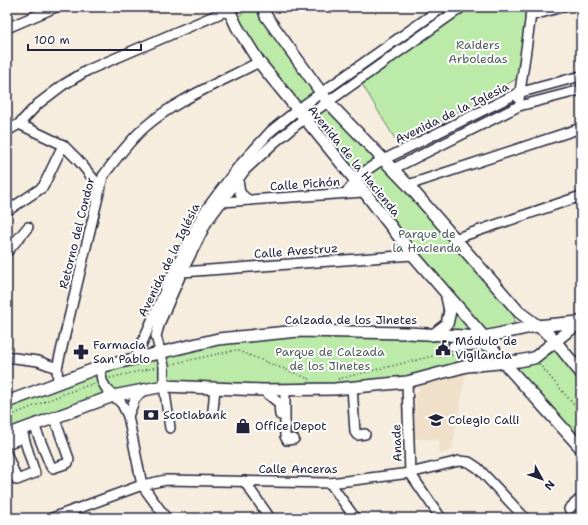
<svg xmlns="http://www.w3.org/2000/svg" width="588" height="525" font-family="'Shantell Sans',sans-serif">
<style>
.built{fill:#f0e0c9}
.green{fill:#bceaa8;stroke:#6f8672}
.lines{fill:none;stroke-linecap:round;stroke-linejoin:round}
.minor-casing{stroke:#22223b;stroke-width:12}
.major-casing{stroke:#22223b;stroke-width:14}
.path{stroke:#22223b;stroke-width:1.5;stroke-dasharray:1 3;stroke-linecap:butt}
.minor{stroke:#fff;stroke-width:9}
.major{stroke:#fff;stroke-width:11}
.labels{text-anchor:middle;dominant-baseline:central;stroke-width:4;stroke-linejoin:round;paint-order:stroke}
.park-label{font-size:12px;fill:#505e5c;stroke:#fff}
.street-label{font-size:12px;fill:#22223b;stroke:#fff}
.poi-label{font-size:12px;fill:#22223b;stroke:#fff;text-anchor:start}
</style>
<rect width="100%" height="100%" fill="#f6eddf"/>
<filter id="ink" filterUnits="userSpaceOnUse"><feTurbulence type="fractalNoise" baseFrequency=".025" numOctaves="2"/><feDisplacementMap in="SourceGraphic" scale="8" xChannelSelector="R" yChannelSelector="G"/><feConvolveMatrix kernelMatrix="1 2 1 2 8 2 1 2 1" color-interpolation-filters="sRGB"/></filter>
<g filter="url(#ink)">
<path class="built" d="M466 372 452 450 440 454 439 440 413 439 416 395 420 387 425 385Z"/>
<g class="green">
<path d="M253 7H261L318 92 297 108 260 62 237 20 239 16Z"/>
<path d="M466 7H529L518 78 401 144 400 143 398 144 362 84Z"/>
<path d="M328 103 383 159 356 178 306 118Z"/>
<path d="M384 161 514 316V323L503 330 485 336 357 181Z"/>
<path d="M444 295 504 363 484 357 468 365 407 381 335 387 164 384 7 434V404L58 383 218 339 428 330 441 324Z"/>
<path d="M560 348 581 373V448L507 365 537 362Z"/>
</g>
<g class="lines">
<g class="minor-casing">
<g id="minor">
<path d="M530 16 562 7"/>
<path d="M7 28 56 7"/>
<path d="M519 99 532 7"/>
<path d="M19 124 63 145 78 160 100 187"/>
<path d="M7 131 19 124 38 104 63 85 88 70 235 7"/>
<path d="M393 169 519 106 581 90"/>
<path d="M238 180 240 193 248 200"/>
<path d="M408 185 581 128"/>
<path d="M346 193 364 172 377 163 518 93 581 76"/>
<path d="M222 202 364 192"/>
<path d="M7 211 43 187 63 145"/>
<path d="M454 239 581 196"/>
<path d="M7 252 28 227"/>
<path d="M182 272 413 255"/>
<path d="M453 346 483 345 492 347"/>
<path d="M7 357 38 361 57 368"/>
<path d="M136 357 169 281 202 215 238 167 271 131 297 110 443 7"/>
<path d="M100 367 102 381 106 388 122 404 128 416 142 485 166 518"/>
<path d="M58 382 57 368 103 176C116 159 129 141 145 127 177 99 221 82 259 62"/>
<path d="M407 382 410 473 441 518"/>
<path d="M352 387 355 432 357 435 365 434"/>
<path d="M263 390 279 403 280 415"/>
<path d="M285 390V436L287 440 294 439"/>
<path d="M213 410 215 388"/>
<path d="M128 416 135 399 144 389"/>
<path d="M34 425 51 467 53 468 68 463 69 459 54 417"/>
<path d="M170 428 164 386V366L156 336 160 322 182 272 207 222 245 170 275 142 305 118 462 7"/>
<path d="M7 444 24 437"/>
<path d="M7 455 17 480 35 473 21 429"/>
<path d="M244 481 270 518"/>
<path d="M330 483 355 518"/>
<path d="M569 509 581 498"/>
<path d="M52 518 142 485 166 480 330 483 410 473 459 461 469 462 478 468 525 518"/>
</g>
</g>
<g class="major-casing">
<g id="major">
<path d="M263 7 266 16 328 102 408 185 519 312 551 336 581 373"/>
<path d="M226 11 231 14 237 27 259 62 356 181 413 255 484 337 504 363 581 448"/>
<path d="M433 335 447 324 450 311 447 297"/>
<path d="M7 402 100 367 218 339 298 331 407 333 484 337 536 326 579 322"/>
<path d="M7 435 113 396 164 386 263 390 335 389 407 382 467 366 519 361 534 358 568 331 581 323"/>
</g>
</g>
<g class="path">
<path d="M459 355H479L480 352"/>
<path d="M172 364 236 350 312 380"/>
<path d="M539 364 581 413"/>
<path d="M110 378 157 367"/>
<path d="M338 379 437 355H454"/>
<path d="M7 417 66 393 95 383"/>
</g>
<use href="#minor" class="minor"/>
<use href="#major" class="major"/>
</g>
</g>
<defs>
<g id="civic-bare" transform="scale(1.2)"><path d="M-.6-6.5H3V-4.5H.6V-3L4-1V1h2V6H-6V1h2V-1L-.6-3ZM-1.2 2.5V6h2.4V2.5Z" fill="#22223b" stroke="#fff" stroke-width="2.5" paint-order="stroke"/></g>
<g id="pharmacy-bare" transform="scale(1.2)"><path d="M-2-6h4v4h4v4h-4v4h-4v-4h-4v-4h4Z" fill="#22223b" stroke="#fff" stroke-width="2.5" paint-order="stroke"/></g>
<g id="bank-bare" transform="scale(1.2)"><path d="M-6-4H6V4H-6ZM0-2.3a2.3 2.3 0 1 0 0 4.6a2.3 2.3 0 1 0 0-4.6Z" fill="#22223b" stroke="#fff" stroke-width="2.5" paint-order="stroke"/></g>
<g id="school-bare" transform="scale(1.2)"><path d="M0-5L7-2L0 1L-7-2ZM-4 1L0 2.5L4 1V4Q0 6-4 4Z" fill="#22223b" stroke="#fff" stroke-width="2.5" paint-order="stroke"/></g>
<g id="shop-bare" transform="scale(1.2)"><path d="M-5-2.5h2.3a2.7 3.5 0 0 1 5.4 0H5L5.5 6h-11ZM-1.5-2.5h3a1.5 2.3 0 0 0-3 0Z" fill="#22223b" stroke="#fff" stroke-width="2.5" paint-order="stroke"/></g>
</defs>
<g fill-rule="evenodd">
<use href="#civic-bare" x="443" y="348"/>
<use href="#pharmacy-bare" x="81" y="352"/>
<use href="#bank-bare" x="151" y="415"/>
<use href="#school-bare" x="436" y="420"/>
<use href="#shop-bare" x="243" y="426"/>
</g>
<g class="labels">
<g class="park-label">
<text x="478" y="45">Raiders<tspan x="478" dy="14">Arboledas</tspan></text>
<text x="427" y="234">Parque de<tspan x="427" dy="14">la Hacienda</tspan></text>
<text x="330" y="352">Parque de Calzada<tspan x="330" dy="14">de los Jinetes</tspan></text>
</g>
<g class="street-label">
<text transform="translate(452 113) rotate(-26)">Avenida de la Iglesia</text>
<text transform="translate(354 161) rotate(51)">Avenida de la Hacienda</text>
<text transform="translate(305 184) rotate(-4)">Calle Pichón</text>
<text transform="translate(77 233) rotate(-76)">Retorno del Condor</text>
<text transform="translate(296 251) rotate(-4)">Calle Avestruz</text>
<text transform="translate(169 260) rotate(-64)">Avenida de la Iglésia</text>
<text x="351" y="320">Calzada de los Jinetes</text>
<text transform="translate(397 443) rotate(-92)">Anade</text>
<text x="298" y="469">Calle Anceras</text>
</g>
<g class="poi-label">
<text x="455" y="341">Módulo de<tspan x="455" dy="14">Vigilancia</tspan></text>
<text x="93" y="345">Farmacia<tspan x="93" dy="14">San Pablo</tspan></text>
<text x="163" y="415">Scotiabank</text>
<text x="448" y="420">Colegio Calli</text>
<text x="255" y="426">Office Depot</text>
</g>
</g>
<rect width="588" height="525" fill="none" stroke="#fff" stroke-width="24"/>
<rect x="12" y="12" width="564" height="501" fill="none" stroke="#22223b" stroke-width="1.5" filter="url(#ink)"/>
<g transform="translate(542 479) rotate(130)" stroke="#ffffff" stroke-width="3" paint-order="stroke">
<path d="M0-3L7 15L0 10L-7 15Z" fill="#22223b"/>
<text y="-6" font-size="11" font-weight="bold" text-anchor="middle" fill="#22223b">N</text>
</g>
<path d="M28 44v6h113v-6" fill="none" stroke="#22223b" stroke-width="2"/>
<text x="34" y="44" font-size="12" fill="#22223b" stroke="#ffffff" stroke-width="3" paint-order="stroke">100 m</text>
</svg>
